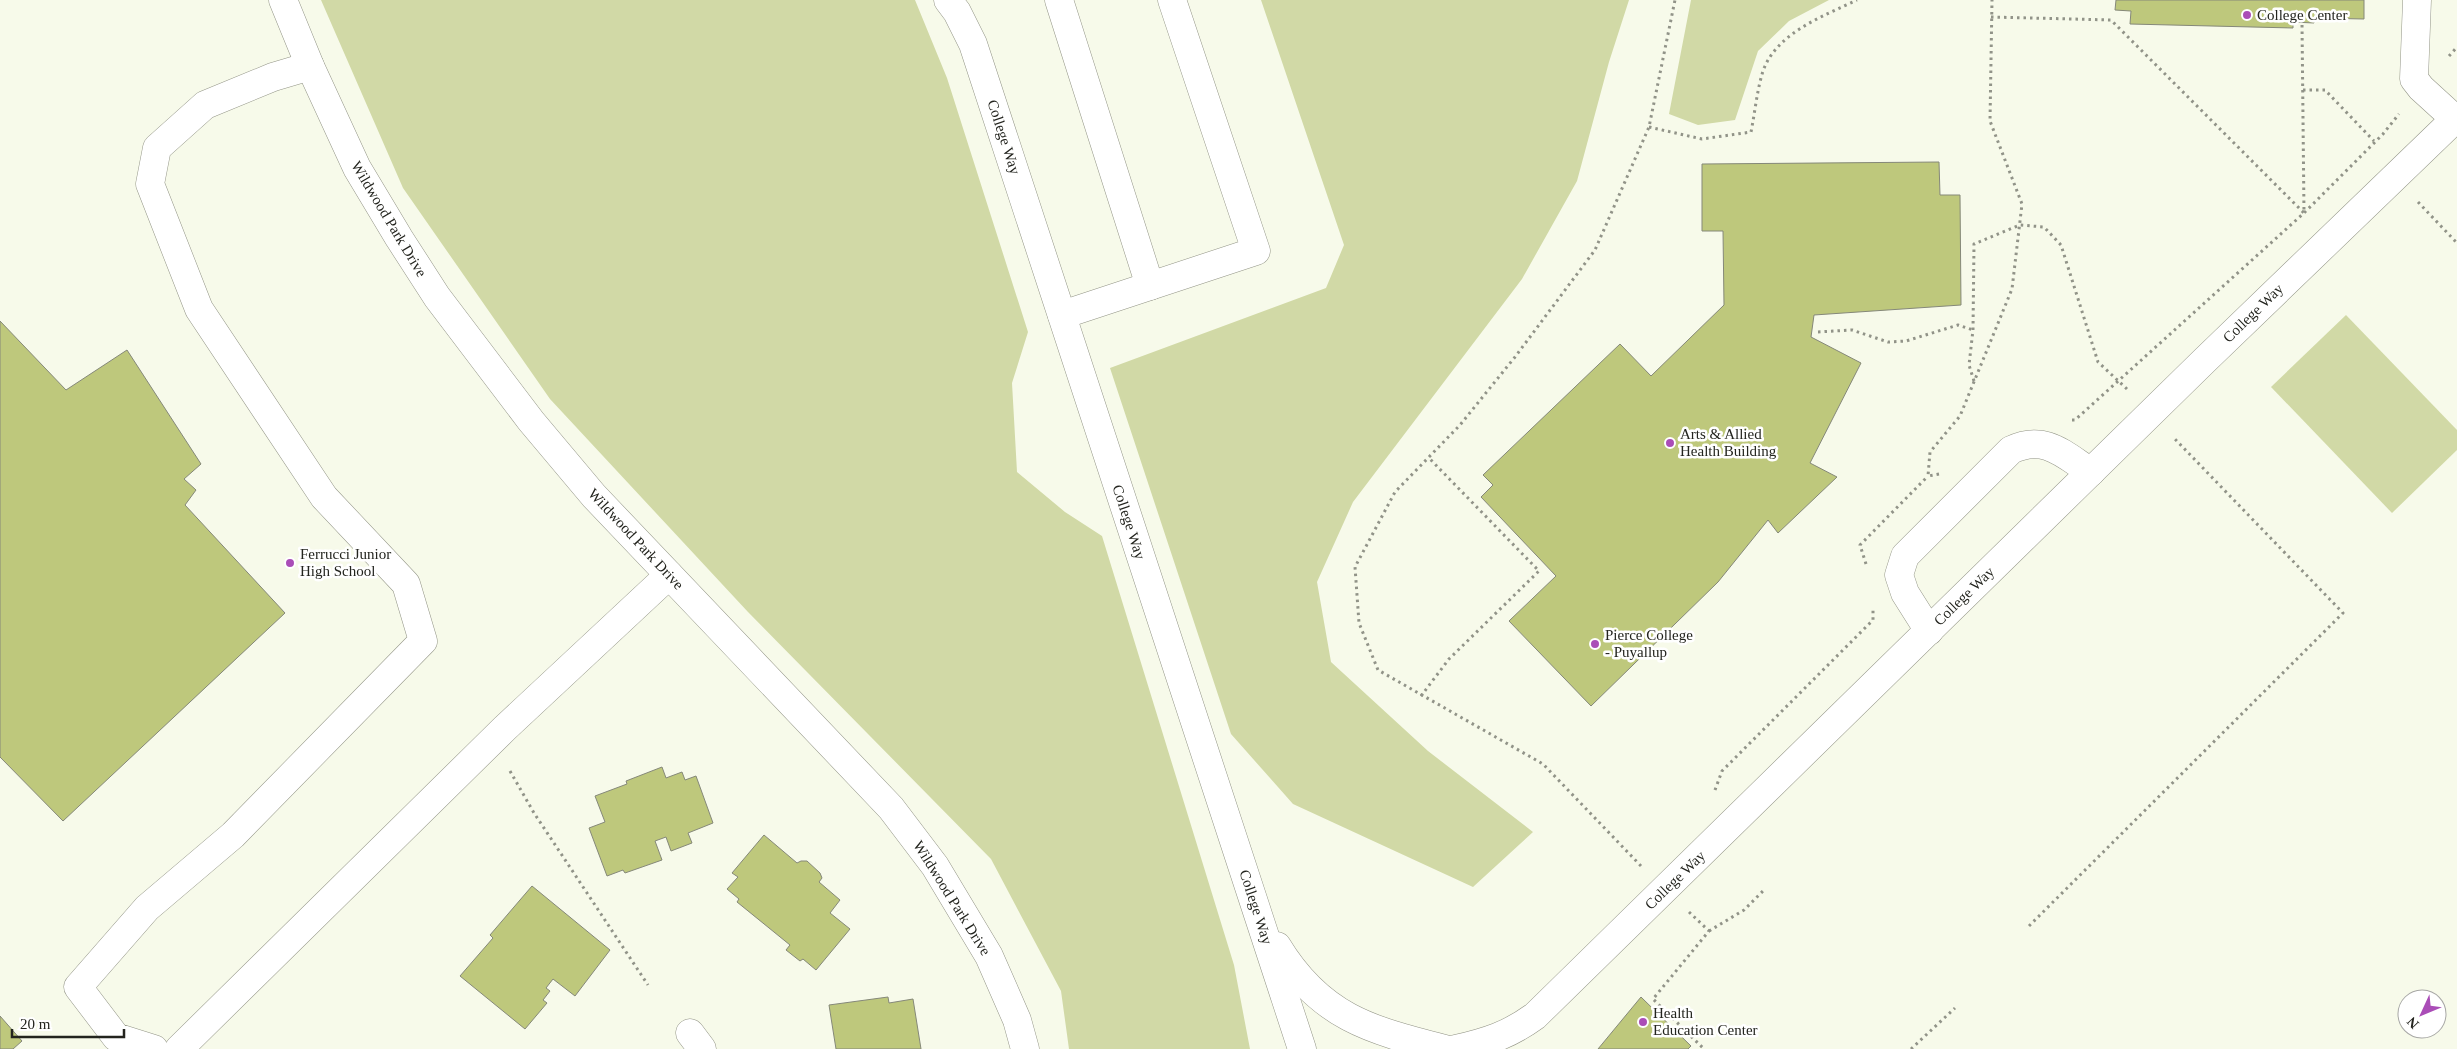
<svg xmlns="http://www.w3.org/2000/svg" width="2457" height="1049" font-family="'Times New Roman',serif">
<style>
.green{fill:#d1d9a6}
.building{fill:#bec87c;stroke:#858879}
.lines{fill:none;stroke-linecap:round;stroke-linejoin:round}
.minor-casing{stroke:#939587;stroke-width:29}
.path{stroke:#919388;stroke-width:3;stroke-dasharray:2.5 4;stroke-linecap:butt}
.minor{stroke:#fff;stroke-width:28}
.poi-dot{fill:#aa4db7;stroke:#fff;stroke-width:2}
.labels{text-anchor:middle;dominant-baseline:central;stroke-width:5;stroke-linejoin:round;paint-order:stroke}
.poi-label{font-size:15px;fill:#23241e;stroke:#fff;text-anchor:start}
.street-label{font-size:15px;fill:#23241e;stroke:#fff}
</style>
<rect width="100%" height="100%" fill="#f7faea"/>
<g class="green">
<path d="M321 0H915L947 78 1028 332 1012 383 1017 472 1065 512 1102 536 1234 965 1250 1049H1069L1061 991 991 859 748 612 550 399 403 188Z"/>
<path d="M1261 0H1629L1609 62 1577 181 1522 279 1353 502 1317 582 1331 662 1428 751 1533 832 1473 887 1293 804 1231 734 1110 368 1326 288 1344 245Z"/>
<path d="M1691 0H1829L1789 21 1758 51 1735 120 1698 125 1669 114Z"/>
<path d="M2346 315 2457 430V450L2392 513 2271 387Z"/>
</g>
<g class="building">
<path d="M2116 0H2364V19L2314 18V23L2293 22V28L2130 24 2131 11 2115 10Z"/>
<path d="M1939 162 1940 195H1960L1961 305 1814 315 1811 337 1861 363 1810 463 1837 477 1778 533 1768 520 1718 582 1591 706 1509 621 1556 576 1481 497 1493 485 1483 475 1620 344 1651 376 1724 305 1723 231H1702V164Z"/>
<path d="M0 321 66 390 127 350 201 464 184 479 196 490 185 505 285 613 63 821 0 757Z"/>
<path d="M662 767 666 778 682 772 685 780 696 776 713 823 688 833 692 843 671 851 666 837 655 841 662 860 625 873 623 870 607 876 589 828 605 822 595 796 627 784 626 781Z"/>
<path d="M764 835 797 863 801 861H807L820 873 822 878 819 882 840 900 830 913 850 929 816 970 803 959 800 961 786 950 790 945 737 902 739 899 727 889 738 877 732 873Z"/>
<path d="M532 886 610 950 575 996 553 979 546 988 550 991 543 1000 547 1003 525 1029 460 976 493 938 490 935Z"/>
<path d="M888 997 889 1003 913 999 921 1049H836L829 1005Z"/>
<path d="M1641 997 1691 1046 1688 1049H1598Z"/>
<path d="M0 1016 22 1041 13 1049H0Z"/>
</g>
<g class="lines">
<g class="minor-casing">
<g id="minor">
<path d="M283 0 310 66 357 168 399 238 437 297 531 421 594 496 891 808 935 866 989 956 1017 1020 1025 1049"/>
<path d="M948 0 957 12 973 44 1302 1049"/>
<path d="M1059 0 1150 286"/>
<path d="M2417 0 2414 79 2421 88 2455 119"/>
<path d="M1062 315 1256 251 1172 0"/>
<path d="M1929 631 1905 593 1899 575 1905 556 2011 450C2045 434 2063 454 2091 472"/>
<path d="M1277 946C1320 1017 1370 1030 1445 1049"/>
<path d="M690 1033 702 1049"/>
<path d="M154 1049 116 1037 78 987 147 908 233 835 423 641 406 584 324 497 199 309 150 184 157 148 205 105 273 77 310 66"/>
<path d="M179 1049 504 729 669 575"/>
<path d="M1456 1049C1487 1042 1509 1035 1535 1016L2204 361 2457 117"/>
</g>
</g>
<g class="path">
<path d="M1991 17 2111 20 2304 213 2302 23"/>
<path d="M2449 56 2457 47"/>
<path d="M2303 90H2325L2374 141"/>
<path d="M1649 127 1702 139 1751 132C1755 112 1757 90 1763 71 1777 32 1824 16 1857 0"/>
<path d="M2418 202 2457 243"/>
<path d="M1818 332 1852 330 1888 342 1906 341 1958 325 1973 330"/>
<path d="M1974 381 1969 365 1973 330 1974 244 2020 225 2044 227 2061 245 2098 362 2127 389"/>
<path d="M2072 420H2075L2304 213 2383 134 2399 114"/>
<path d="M1939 474 1928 476 1930 452 1960 416 2012 289 2022 204 1990 121 1992 0"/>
<path d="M1866 564 1860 545 1928 476"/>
<path d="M1421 696 1449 659 1539 571 1429 458"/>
<path d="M510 771 534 813 648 985"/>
<path d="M1715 790 1722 771 1873 620V607"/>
<path d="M1641 866 1543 764 1378 670 1359 623 1355 567 1395 492 1460 425 1515 357 1595 250 1649 127 1675 0"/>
<path d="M1689 912 1709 931 1653 999 1704 1049"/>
<path d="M2029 926 2343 613 2173 437"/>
<path d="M1709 931 1744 910 1764 890"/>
<path d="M1911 1049 1955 1008"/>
</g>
<use href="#minor" class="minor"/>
</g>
<g class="poi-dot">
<circle cx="2247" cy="15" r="5"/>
<circle cx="1670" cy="443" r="5"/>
<circle cx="290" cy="563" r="5"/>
<circle cx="1595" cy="644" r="5"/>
<circle cx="1643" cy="1022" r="5"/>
</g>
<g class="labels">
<g class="poi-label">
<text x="2257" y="15">College Center</text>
<text x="1680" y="434">Arts &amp; Allied<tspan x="1680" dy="17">Health Building</tspan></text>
<text x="300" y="554">Ferrucci Junior<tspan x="300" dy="17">High School</tspan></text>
<text x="1605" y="635">Pierce College<tspan x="1605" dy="17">- Puyallup</tspan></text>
<text x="1653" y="1013">Health<tspan x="1653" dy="17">Education Center</tspan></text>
</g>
<g class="street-label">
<text transform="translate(1004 137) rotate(72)">College Way</text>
<text transform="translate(389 219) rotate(59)">Wildwood Park Drive</text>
<text transform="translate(2253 313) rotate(-44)">College Way</text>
<text transform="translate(1129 522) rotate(72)">College Way</text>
<text transform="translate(636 539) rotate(47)">Wildwood Park Drive</text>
<text transform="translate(1964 596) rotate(-44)">College Way</text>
<text transform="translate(1675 880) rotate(-44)">College Way</text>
<text transform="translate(952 898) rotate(58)">Wildwood Park Drive</text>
<text transform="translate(1256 907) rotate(72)">College Way</text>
</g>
</g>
<g transform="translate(2422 1014) rotate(226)"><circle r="24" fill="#ffffff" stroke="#a7a7a5"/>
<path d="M0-4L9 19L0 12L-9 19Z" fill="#aa4db7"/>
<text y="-8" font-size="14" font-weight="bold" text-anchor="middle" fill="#23241e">N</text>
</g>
<path d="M12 1029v8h112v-8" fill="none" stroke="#23241e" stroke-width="2.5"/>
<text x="20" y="1029" font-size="15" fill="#23241e" stroke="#ffffff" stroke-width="4" paint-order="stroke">20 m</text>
</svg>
